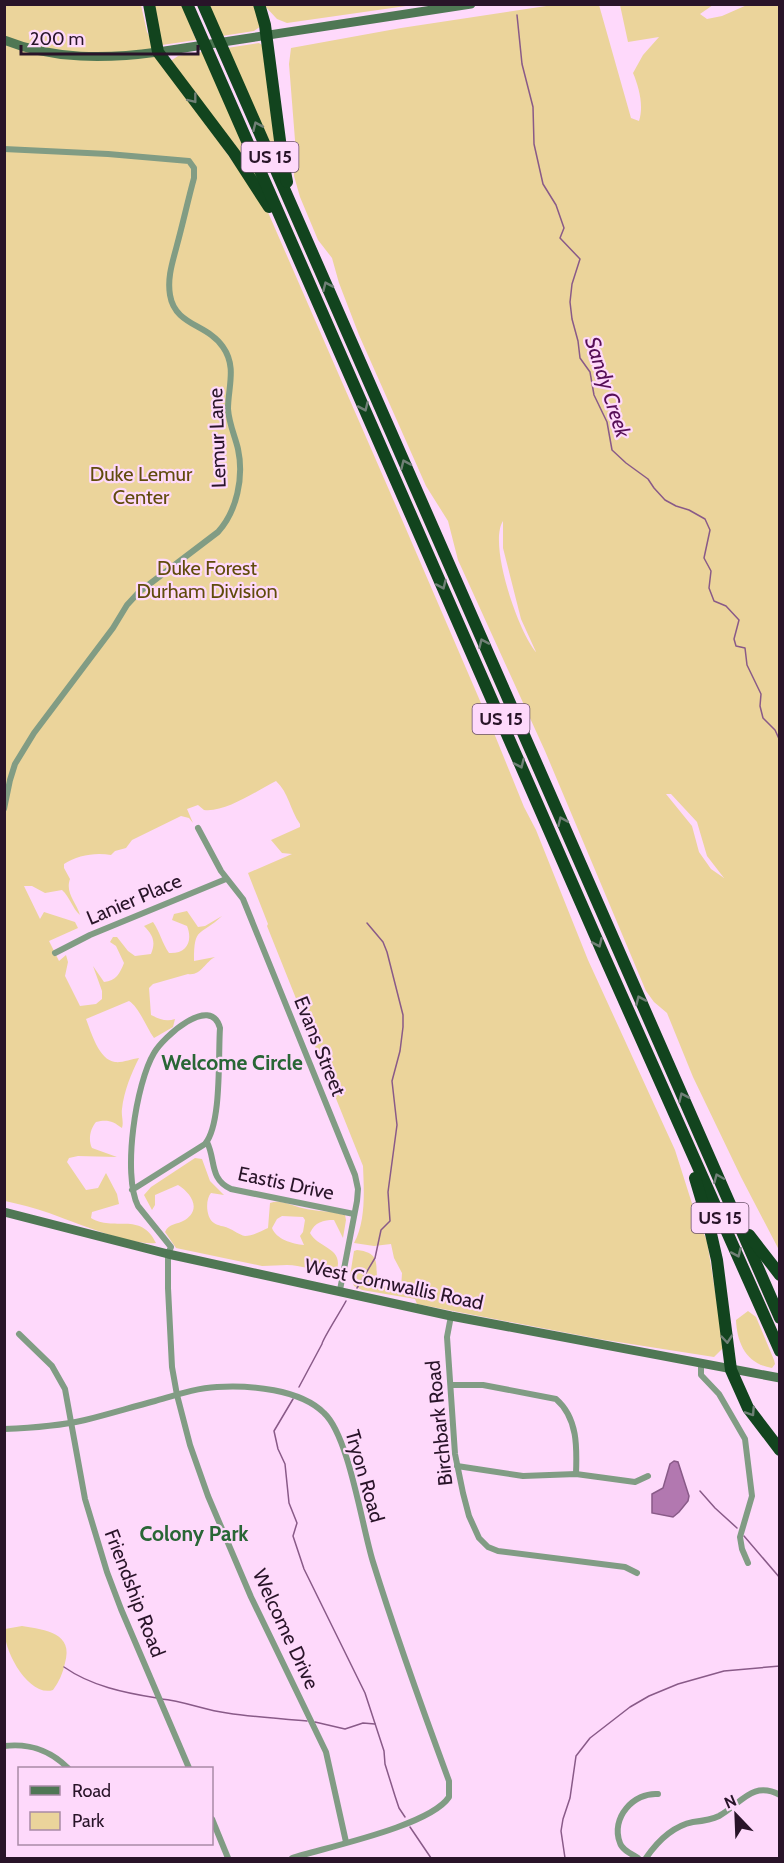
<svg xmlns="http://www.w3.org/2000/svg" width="784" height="1863" font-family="Cabin,sans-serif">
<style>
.green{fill:#ebd49b;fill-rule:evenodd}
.water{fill:#b278b0;stroke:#895a88;stroke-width:1.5}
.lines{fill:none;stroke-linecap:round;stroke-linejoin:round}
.stream{stroke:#895a88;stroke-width:1.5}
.street{stroke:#819c84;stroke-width:6}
.secondary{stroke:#4f7754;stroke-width:9}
.highway{stroke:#12441e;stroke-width:12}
.oneway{stroke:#708076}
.labels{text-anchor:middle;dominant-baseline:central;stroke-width:4.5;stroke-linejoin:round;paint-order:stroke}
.shield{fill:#fed9fb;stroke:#694f68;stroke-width:1.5}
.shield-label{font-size:18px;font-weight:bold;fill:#291429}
.street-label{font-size:20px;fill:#291429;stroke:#fed9fb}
.park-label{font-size:20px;fill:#604b0c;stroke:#fed9fb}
.water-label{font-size:21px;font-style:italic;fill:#570f57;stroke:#fed9fb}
.neighbourhood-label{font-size:21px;font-weight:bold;fill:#296636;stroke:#fed9fb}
</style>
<rect width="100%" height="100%" fill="#fed9fb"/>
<g class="green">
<path d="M5 5H141L147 32 164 65 267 210 403 522 496 738 524 807 536 830 588 960 675 1150 695 1213 707 1241 724 1347 714 1357 599 1339 417 1304 415 1299 362 1290 354 1286 350 1276 354 1251 357 1250C383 1253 374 1266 378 1284L398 1290 401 1289 402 1273 394 1258 391 1244 374 1246 354 1243C366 1221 364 1191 363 1166L267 926 268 924 248 873 292 854 282 853 271 840 300 827V824C290 810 289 793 276 781 258 790 225 813 204 810L198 805 187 809 193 823 189 818 181 816 132 840 126 848 115 851 111 855C96 852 77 855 64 864V868L70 879C65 893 76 902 80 915 72 908 70 897 62 890L45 893 32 886H24L40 919 44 912 75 922 78 928 49 941 59 961 66 955 68 962 65 976 80 1006 96 1004 102 999V991L93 966 104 982C116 981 120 973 124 963L116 946 110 942 113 937H117L128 951 135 956 151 954C156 942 153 935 144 926L153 922C160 932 162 943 169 953 187 954 193 941 187 926L172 920 174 914 187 911 198 927 205 926 222 916C200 937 194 925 194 961L215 957C205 962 201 976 188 974L153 984 149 988 151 1015C159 1019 166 1022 175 1019L173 1027 154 1038C146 1027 139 1007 129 1001L86 1019C91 1032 99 1060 115 1062 122 1063 131 1059 139 1058 131 1074 124 1091 122 1109 121 1116 124 1122 122 1128 113 1121 107 1119 96 1122 90 1129 88 1140 92 1148L117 1157 78 1156 69 1158 67 1162 86 1190 98 1188 106 1173 117 1194 119 1204 92 1212 91 1218C113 1232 141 1211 156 1243 131 1246 74 1222 49 1213 35 1208 19 1204 5 1201Z"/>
<path d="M152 5H182L196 40 162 45Z"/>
<path d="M209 5H257L261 26 254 31 222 36Z"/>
<path d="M264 5H413L287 23 277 19Z"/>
<path d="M553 5H599L631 118 639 121C644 106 639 87 633 73L643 55 659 37 628 42 620 5H713L700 14 707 19 722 16 747 5H779V1250L741 1177 693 1077 667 1013 654 1002 646 991 545 751 458 560 448 521 426 486 359 335 339 283 332 258 318 240 300 197 294 176 295 140 289 64 291 48 401 28ZM503 521V548L521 619 536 652C518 631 488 544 503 521ZM666 794H671L697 822 707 856 724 878 711 869 699 852 692 826Z"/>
<path d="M259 43 262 45 277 158 227 48Z"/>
<path d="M202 52 211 69 258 180 172 64V60L178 56Z"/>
<path d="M195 1158 202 1159 210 1181 224 1195 211 1193C205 1200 206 1218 214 1223 218 1226 224 1226 228 1228 234 1230 239 1235 245 1236 253 1236 261 1231 268 1228L270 1203C281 1199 292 1206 302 1208 317 1212 329 1210 345 1215L346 1220 343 1238 334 1220C323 1220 315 1222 310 1233 319 1249 343 1247 337 1270 321 1274 304 1265 287 1265 279 1265 271 1266 262 1266L176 1248 165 1232C169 1223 177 1225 185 1220 202 1209 191 1193 178 1185L155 1195V1205L152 1210 144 1195 151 1187ZM282 1216 303 1217 305 1220 303 1232 300 1236 304 1245C292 1244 276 1239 272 1228L277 1219Z"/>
<path d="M748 1311 756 1317 774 1360 775 1364 772 1368C746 1364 737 1343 736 1320Z"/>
<path d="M22 1626C46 1630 74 1633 65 1663 63 1673 59 1682 53 1690 29 1698 2 1649 5 1629Z"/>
</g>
<path class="water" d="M674 1461 678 1462 689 1496 688 1501 679 1512 673 1517 652 1513V1494L663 1488 670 1464Z"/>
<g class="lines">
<g class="stream">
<path d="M517 15 522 64 533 107 534 144 543 184 556 205 564 228 560 238 580 259 572 284 570 302 572 319 578 341 580 358 590 372 594 395 607 422 612 450 626 463 648 479 654 488 665 500 676 506 689 510 705 519 710 530 704 558 711 571 709 588 714 601 726 606 739 620 734 639 736 646 745 648 747 665 761 694 760 706 763 718 775 730 780 741"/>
<path d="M357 1288 375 1258 381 1230 390 1221 388 1192 397 1125 392 1081 400 1051 403 1027V1015L387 952 383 942 367 923"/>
<path d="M299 1387 322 1344C322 1340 342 1309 346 1301"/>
<path d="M293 1399 274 1431 278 1449 285 1464 289 1503 297 1523 293 1536 304 1569 365 1693 384 1751 385 1764 395 1796 399 1808 405 1817"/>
<path d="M700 1491 715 1508 737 1528"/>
<path d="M744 1536 780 1578"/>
<path d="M64 1667C91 1686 125 1693 157 1698"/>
<path d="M161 1699C184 1701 204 1710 227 1713 253 1717 281 1719 307 1721"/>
<path d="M315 1722 345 1729 363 1723 375 1724"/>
<path d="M410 1827 431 1858"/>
<path d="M565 1858 561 1831 563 1819 570 1798 576 1756 590 1738 630 1707 649 1696 678 1684 724 1671 780 1666"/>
</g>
<g class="street">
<path d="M4 149 108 154 189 161 194 168V178C188 200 183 223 177 245 173 261 167 277 170 295 175 326 208 324 223 347 237 367 228 387 228 409 229 424 235 436 238 449 244 477 237 511 218 532L139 592 127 605 113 628 34 733 15 764 10 780 4 809"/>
<path d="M198 828 221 871 243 899 355 1175 358 1189 357 1201 340 1290"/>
<path d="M55 953 90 935 226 879"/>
<path d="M207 1142C216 1160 209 1179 231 1189L354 1214"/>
<path d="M132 1190 205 1144C222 1124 218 1055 220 1028 211 994 163 1037 154 1053 136 1083 122 1174 138 1206L171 1247 168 1254V1288L172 1367 177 1395 190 1445 208 1496 251 1597 326 1752 346 1842"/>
<path d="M451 1316 447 1337 455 1454 463 1493 469 1516 479 1538 488 1547 498 1551 625 1567 637 1573"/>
<path d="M19 1334 52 1366 65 1389 85 1499 107 1572 121 1609 189 1768"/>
<path d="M701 1364V1375L719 1394 745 1439 752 1496 740 1537 742 1549 748 1563"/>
<path d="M451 1385H483L556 1399C578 1418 577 1448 576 1474"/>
<path d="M4 1429C31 1428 59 1426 85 1420 109 1414 132 1407 155 1401 176 1395 196 1388 217 1387 250 1385 300 1389 324 1413 349 1436 362 1527 373 1562 396 1636 422 1708 449 1781V1797C430 1826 327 1847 292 1858"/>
<path d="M457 1466 523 1476 576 1474 635 1482 648 1476"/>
<path d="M4 1746C30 1743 50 1750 68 1768"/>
<path d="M212 1819 228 1858"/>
<path d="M638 1858C632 1854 622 1850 620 1843 610 1818 634 1792 658 1794"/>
<path d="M646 1858C657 1842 673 1826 693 1822 702 1821 711 1820 719 1816 741 1804 752 1780 780 1795"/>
</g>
<g class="secondary">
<path d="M4 40C54 60 107 59 158 52L471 4"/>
<path d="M4 1212 168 1254 451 1316 780 1378"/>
</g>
<g class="highway">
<path d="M149 4 158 52 234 153 269 207"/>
<path d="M187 4 605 958 780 1351"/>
<path d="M203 4 780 1318"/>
<path d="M259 4 265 25 282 156 287 182"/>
<path d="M695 1178 709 1225 717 1260 731 1370 748 1408 780 1450"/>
<path d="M749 1235 780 1275"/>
</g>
</g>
<defs><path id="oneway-chevron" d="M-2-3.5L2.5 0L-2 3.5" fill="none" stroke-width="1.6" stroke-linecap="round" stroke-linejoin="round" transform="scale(1.5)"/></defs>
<g class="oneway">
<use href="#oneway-chevron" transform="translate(193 99) rotate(52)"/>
<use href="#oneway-chevron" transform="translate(257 126) rotate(-114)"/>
<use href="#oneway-chevron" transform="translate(327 286) rotate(-114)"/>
<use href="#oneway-chevron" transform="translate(364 407) rotate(66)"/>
<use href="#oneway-chevron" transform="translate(405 464) rotate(-114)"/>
<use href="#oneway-chevron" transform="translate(442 585) rotate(66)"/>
<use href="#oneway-chevron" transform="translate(483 643) rotate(-114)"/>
<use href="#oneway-chevron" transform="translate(520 764) rotate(66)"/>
<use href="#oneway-chevron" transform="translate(562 821) rotate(-114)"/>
<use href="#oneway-chevron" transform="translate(598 943) rotate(66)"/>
<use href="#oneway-chevron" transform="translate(640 1000) rotate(-114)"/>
<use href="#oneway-chevron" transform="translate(683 1097) rotate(-114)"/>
<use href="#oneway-chevron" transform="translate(718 1178) rotate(-113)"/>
<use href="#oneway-chevron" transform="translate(737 1253) rotate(66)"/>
<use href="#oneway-chevron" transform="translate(727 1339) rotate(85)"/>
<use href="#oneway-chevron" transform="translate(751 1412) rotate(57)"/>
</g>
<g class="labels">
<g class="shield">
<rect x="241.5" y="142" width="57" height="30" rx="4.5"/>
<rect x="472.5" y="704" width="57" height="30" rx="4.5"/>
<rect x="691.5" y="1203" width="57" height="30" rx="4.5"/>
</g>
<g class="shield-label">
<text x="270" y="157">US 15</text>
<text x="501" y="719">US 15</text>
<text x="720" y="1218">US 15</text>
</g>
<g class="street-label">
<text transform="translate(217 438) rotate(-92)">Lemur Lane</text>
<text transform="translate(134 899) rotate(-23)">Lanier Place</text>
<text transform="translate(320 1046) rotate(68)">Evans Street</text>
<text transform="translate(286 1183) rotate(12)">Eastis Drive</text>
<text transform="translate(394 1284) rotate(12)">West Cornwallis Road</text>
<text transform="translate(439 1423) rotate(-96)">Birchbark Road</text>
<text transform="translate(365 1476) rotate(74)">Tryon Road</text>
<text transform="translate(135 1593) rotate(69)">Friendship Road</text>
<text transform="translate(286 1629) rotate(65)">Welcome Drive</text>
</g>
<g class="park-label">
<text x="141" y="474">Duke Lemur<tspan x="141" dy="23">Center</tspan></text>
<text x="207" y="568">Duke Forest<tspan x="207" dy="23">Durham Division</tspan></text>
</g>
<g class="water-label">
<text transform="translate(608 387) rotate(72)">Sandy Creek</text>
</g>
<g class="neighbourhood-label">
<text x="232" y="1062">Welcome Circle</text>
<text x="194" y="1533">Colony Park</text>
</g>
</g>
<rect width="784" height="1863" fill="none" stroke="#291429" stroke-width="12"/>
<rect x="18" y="1767" width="195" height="78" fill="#fed9fb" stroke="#a98aa7" stroke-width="1.5"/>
<rect x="30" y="1786" width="30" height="9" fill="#4f7754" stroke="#a98aa7" stroke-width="1.5"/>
<text x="72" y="1797" font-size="18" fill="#291429">Road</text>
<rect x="30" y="1812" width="30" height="18" fill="#ebd49b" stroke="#a98aa7" stroke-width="1.5"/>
<text x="72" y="1827" font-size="18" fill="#291429">Park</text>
<g transform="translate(736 1815) rotate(337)" stroke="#fed9fb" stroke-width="4.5" paint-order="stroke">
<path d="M0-4.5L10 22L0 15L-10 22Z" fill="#291429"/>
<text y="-9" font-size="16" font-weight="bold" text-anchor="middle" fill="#291429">N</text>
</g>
<path d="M21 45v9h177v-9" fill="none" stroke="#291429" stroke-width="3"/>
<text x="30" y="45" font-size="18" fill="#291429" stroke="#fed9fb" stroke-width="4.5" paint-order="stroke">200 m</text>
</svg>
